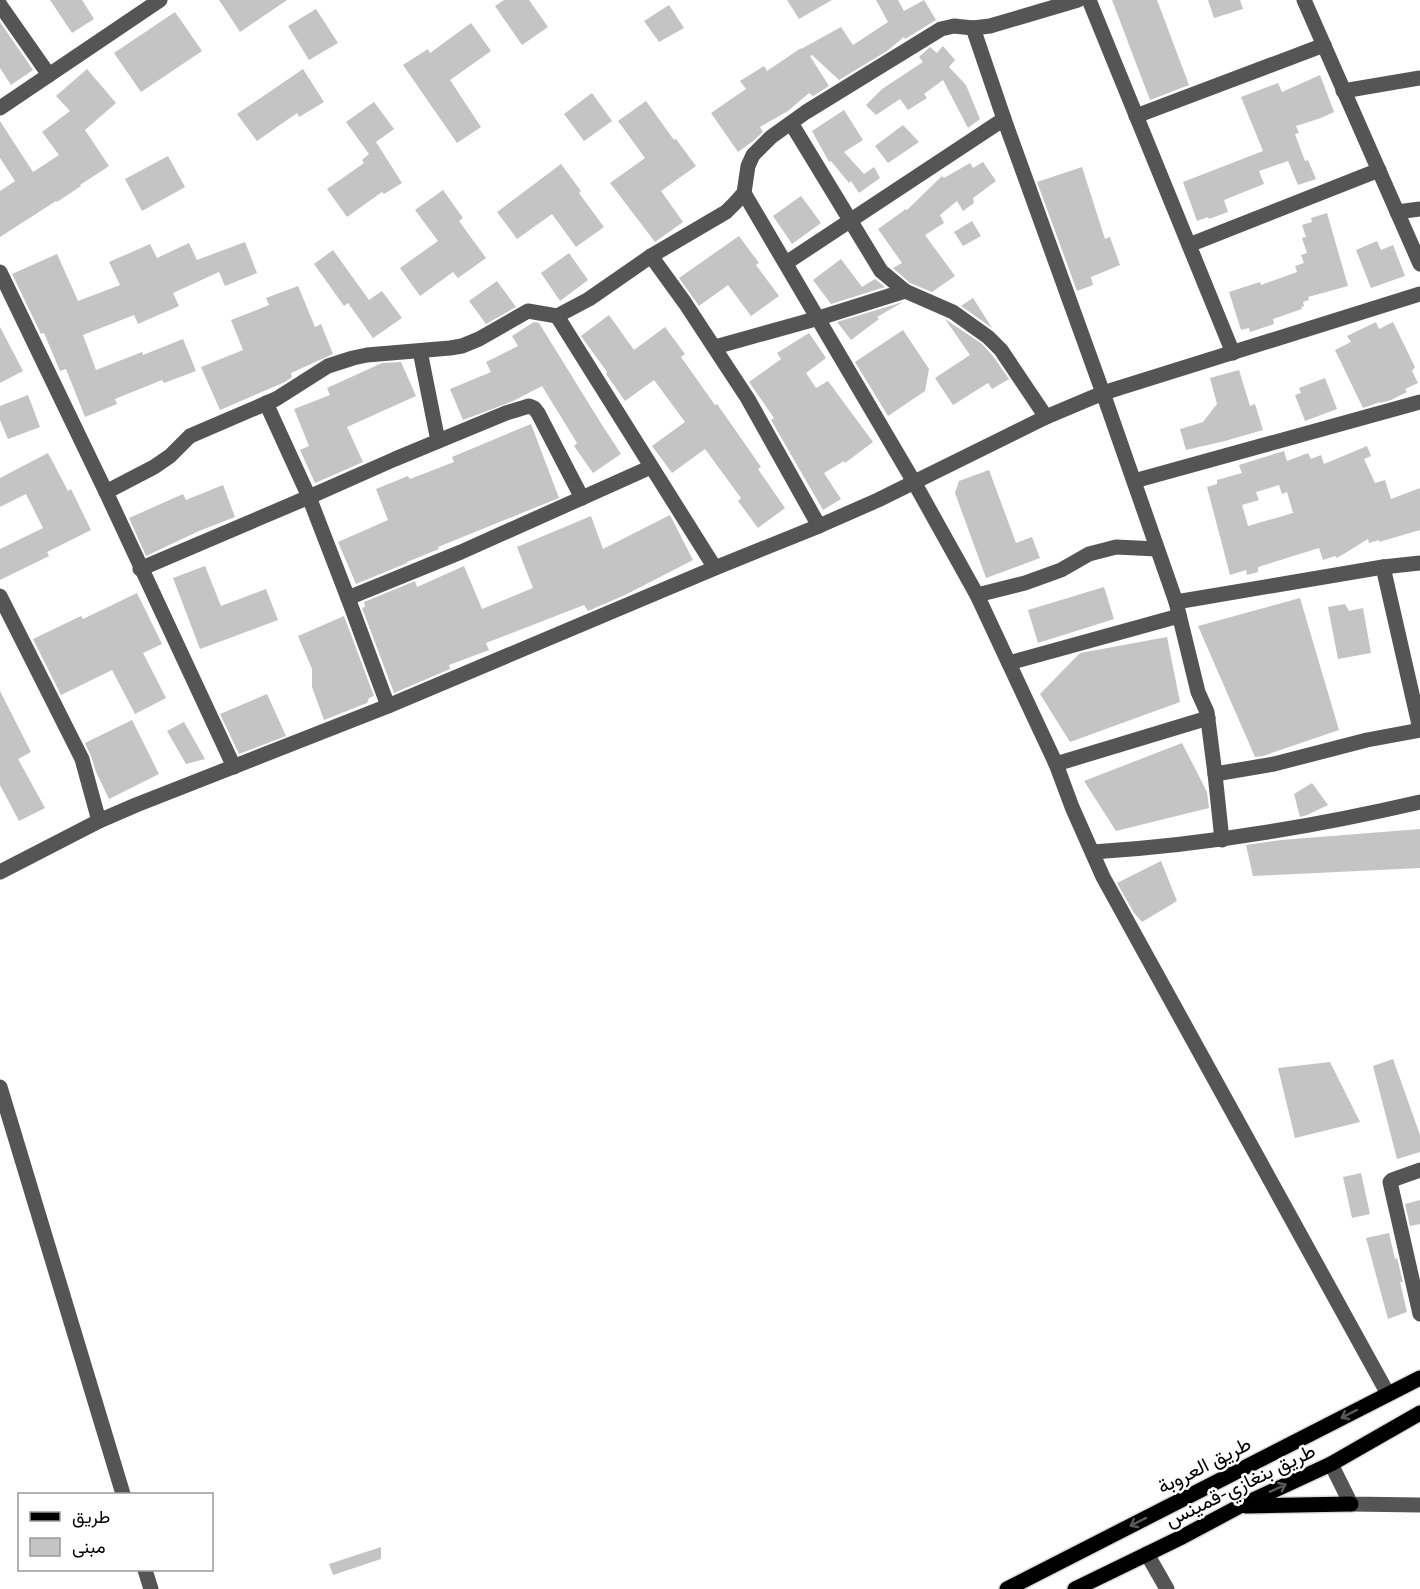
<svg xmlns="http://www.w3.org/2000/svg" width="1420" height="1589" font-family="'Public Sans',Vazirmatn,sans-serif">
<style>
.building{fill:#c4c4c4;fill-rule:evenodd}
.lines{fill:none;stroke-linecap:round;stroke-linejoin:round}
.major-casing{stroke:#dbdbdb;stroke-width:18}
.minor{stroke:#555;stroke-width:15}
.major{stroke:#000;stroke-width:15}
.oneway{stroke:#595959}
.labels{text-anchor:middle;dominant-baseline:central;stroke-width:5;stroke-linejoin:round;paint-order:stroke}
.street-label{font-size:20px;fill:#000;stroke:#fff}
</style>
<rect width="100%" height="100%" fill="#fff"/>
<g class="building">
<path d="M50 0H82L94 19 72 33Z"/>
<path d="M219 0H287L240 32Z"/>
<path d="M504 0H529L548 27 522 45 495 6Z"/>
<path d="M787 0H832L799 19Z"/>
<path d="M876 0H898L904 11 924 0 936 20 905 39 904 37 887 51 839 80 812 55 810 56 829 86 813 96 809 93 788 111 760 127 763 132 753 141 738 152 711 113 746 89 740 81 764 66 767 71 801 48V49L841 27 853 45 888 22Z"/>
<path d="M1112 0H1157L1189 85 1150 100Z"/>
<path d="M1208 0H1240L1243 9 1214 18Z"/>
<path d="M669 5 684 28 659 42 644 21Z"/>
<path d="M316 9 338 43 309 60 288 26Z"/>
<path d="M175 12 202 51 141 92 114 53Z"/>
<path d="M0 22 33 70 11 85 0 68Z"/>
<path d="M471 23 491 51 450 80 481 127 457 143 403 65 428 49 430 53Z"/>
<path d="M943 46 955 60 949 67 966 85 980 119 968 128 943 80 924 94 927 98 908 110 900 99 876 115 866 105 882 89 923 62 919 57 930 47 937 53Z"/>
<path d="M87 69 116 103 85 130 109 166 80 185 81 186 57 202 56 201 0 237V191L15 181 0 158V121L33 172 59 155 42 132 70 111 56 96Z"/>
<path d="M303 69 324 102 299 117 297 113 257 141 237 114Z"/>
<path d="M1320 75 1334 112 1321 118 1296 126 1299 133 1295 134 1305 161 1308 160 1316 179 1298 185 1288 161 1259 171 1264 184 1224 200 1228 212 1209 219 1208 217 1197 221 1183 182 1263 151 1241 97 1278 83 1282 92Z"/>
<path d="M592 93 612 121 584 141 564 114Z"/>
<path d="M646 101 674 140 676 139 696 166 661 191 683 222 655 242 610 183 645 158 618 121Z"/>
<path d="M374 102 394 129 376 142 402 183 384 194 382 192 347 217 327 189 364 163 362 160 369 154 346 122Z"/>
<path d="M844 110 863 140 844 152 864 174 874 167 880 178 859 193 851 181 849 183 831 161 829 162 812 131Z"/>
<path d="M903 125 919 142 888 163 875 146Z"/>
<path d="M168 156 185 187 142 211 125 179Z"/>
<path d="M983 162 996 181 973 198 974 203 963 211 957 201 940 215 944 223 925 235 955 276 932 292 910 283 893 268 902 263 878 229 906 209 907 210 942 176 944 178 970 163 973 168Z"/>
<path d="M561 164 581 191 579 193 604 227 576 247 552 214 517 239 497 212Z"/>
<path d="M1082 167 1105 239 1110 237 1120 265 1091 277 1093 285 1077 291 1037 182Z"/>
<path d="M443 190 463 218 459 221 486 258 458 278 453 272 420 296 400 268 438 241 415 210Z"/>
<path d="M801 196 821 223 792 244 773 216Z"/>
<path d="M1327 213 1348 286 1308 297 1309 300 1303 302 1304 306 1301 307 1302 309 1273 319 1274 324 1250 332 1249 328 1241 330 1229 292 1260 282 1261 285 1297 272 1295 266 1304 263 1301 255 1307 253 1302 238 1306 237 1302 225 1312 222 1311 218Z"/>
<path d="M972 221 981 236 963 246 954 232Z"/>
<path d="M739 236 759 263 756 265 779 296 751 316 728 285 699 306 679 278Z"/>
<path d="M1377 241 1381 250 1393 245 1405 276 1371 288 1356 250Z"/>
<path d="M245 242 257 273 225 286 219 272 173 293 179 306 138 324 134 315 83 335 96 370 142 352 143 355 183 339 196 371 164 383 162 380 115 399 117 404 85 417 66 369 60 371 44 333 41 334 12 274 57 254 78 301 120 285 109 262 150 244 157 258 189 243 197 260Z"/>
<path d="M333 250 369 300 382 291 402 318 373 338 348 303 344 306 314 264Z"/>
<path d="M569 253 588 280 560 301 541 273Z"/>
<path d="M841 259 862 287 875 279 885 287 831 304 813 280Z"/>
<path d="M497 281 516 307 486 324 469 301Z"/>
<path d="M298 286 315 327 321 324 333 354 291 373 292 377 285 382 220 410 201 367 243 350 231 320 269 305 266 298Z"/>
<path d="M973 298 992 328 961 306Z"/>
<path d="M903 302 877 317 879 319 851 340 837 322Z"/>
<path d="M609 315 634 350 665 327 685 354 681 357 715 405 717 404 736 431 761 467 758 469 785 508 758 528 738 501 741 498 705 449 672 473 652 446 685 422 654 380 625 401 606 374 607 372 581 336Z"/>
<path d="M945 319 982 344 993 356 1009 379 992 389 988 383 953 405 935 378 970 355Z"/>
<path d="M534 322 539 323 602 425 621 454 593 473 574 446 577 443 542 386 513 401 463 420 450 389 491 372 486 362 518 346 512 336Z"/>
<path d="M1376 322 1379 329 1393 322 1415 367 1412 371 1418 383 1405 389 1407 392 1391 400 1380 403V402L1363 408 1335 350 1351 342 1347 336Z"/>
<path d="M0 327 23 371 0 383Z"/>
<path d="M903 330 929 369 925 391 888 416 855 362Z"/>
<path d="M809 333 826 358 806 373 816 388 828 381 873 442 845 463 844 461 824 473 841 499 823 510 771 420 774 418 749 382 781 359 777 353Z"/>
<path d="M401 362 416 396 347 427 363 462 315 483 300 450 309 446 294 409 330 395 327 388 382 363Z"/>
<path d="M1239 370 1250 406 1255 404 1263 430 1225 441 1186 450 1180 429 1203 422 1217 404 1210 378Z"/>
<path d="M1325 378 1337 409 1305 421 1295 395 1301 393 1299 388Z"/>
<path d="M28 395 40 427 8 439 0 420V406Z"/>
<path d="M531 424 559 498 438 547 439 549 407 562V563L356 584 338 542 388 520 376 489 408 476 410 479 454 462 452 457Z"/>
<path d="M1367 446 1371 456 1364 459 1375 483 1385 480 1391 499 1420 488V530L1379 542V540L1369 543 1368 539 1337 558 1335 556 1323 560 1319 548 1258 567V572L1247 575 1246 570 1230 575 1207 487 1217 484V480L1242 473 1239 465 1284 451 1287 461 1308 453 1311 459 1321 455 1324 464ZM1279 485 1282 494 1287 492 1293 513 1248 526 1242 505 1259 500 1256 492Z"/>
<path d="M48 453 68 491 71 489 91 530 47 552 49 556 0 580V549L43 528 26 494 0 507V478Z"/>
<path d="M989 470 1016 543 1032 537 1040 558 986 578 955 493 959 481Z"/>
<path d="M223 485 235 517 199 531 146 556 129 518 183 494 186 500Z"/>
<path d="M670 515 693 560 625 595 588 611 584 605 486 643 489 650 449 665 450 669 394 693 362 608 365 607 364 602 415 581 417 587 464 566 482 609 533 588 517 547 591 516 603 549Z"/>
<path d="M205 566 221 606 266 589 278 620 200 649 173 578Z"/>
<path d="M1104 587 1114 619 1038 643 1028 610Z"/>
<path d="M137 593 162 644 143 653 166 698 135 714 112 670 61 695 33 639 81 616 83 619Z"/>
<path d="M1300 598 1339 730 1263 756 1255 757 1198 626Z"/>
<path d="M1345 604 1349 611 1363 608 1371 653 1338 659 1328 607Z"/>
<path d="M344 616 374 696 369 698 367 703 324 720 312 687V669L298 636Z"/>
<path d="M1167 637 1180 702 1070 742 1040 694 1080 653Z"/>
<path d="M0 691 31 752 18 759 45 808 19 821 0 785Z"/>
<path d="M267 694 286 736 239 754 220 714Z"/>
<path d="M132 720 159 774 109 799 96 772 91 756 85 743Z"/>
<path d="M184 722 205 759 186 764 167 731Z"/>
<path d="M1182 743 1207 792 1209 808 1116 831 1084 781Z"/>
<path d="M1312 783 1328 805 1307 815 1300 817 1294 794Z"/>
<path d="M1420 829V868L1253 876 1246 845 1281 840Z"/>
<path d="M1161 861 1177 901 1142 922 1134 913 1117 883Z"/>
<path d="M1393 1059 1420 1135V1152L1397 1159 1373 1066Z"/>
<path d="M1330 1062 1360 1122 1295 1138 1278 1068Z"/>
<path d="M1361 1173 1370 1214 1352 1218 1343 1177Z"/>
<path d="M1420 1200V1224L1410 1226 1405 1204Z"/>
<path d="M1389 1233 1395 1259 1397 1258 1403 1282H1400L1407 1312 1388 1319 1366 1238Z"/>
<path d="M381 1547V1559L333 1575 329 1564Z"/>
</g>
<g class="lines">
<g class="major-casing">
<g id="major">
<path d="M1246 1506 1351 1504"/>
<path d="M1007 1589 1420 1378"/>
<path d="M1075 1589 1182 1537 1240 1506 1331 1464 1420 1413"/>
</g>
</g>
<g class="minor">
<path d="M1078 0 990 26 973 28 1004 119 1103 393 1420 294"/>
<path d="M1089 0 1233 353"/>
<path d="M1304 0 1420 264"/>
<path d="M0 5 49 75"/>
<path d="M1343 91 1420 78"/>
<path d="M0 108 160 0"/>
<path d="M1136 116 1324 45"/>
<path d="M791 123 881 271 905 291 953 312 988 337 1001 350 1046 417"/>
<path d="M744 193 914 482 977 595 1056 764 1072 807 1103 877 1388 1394"/>
<path d="M1397 212 1420 209"/>
<path d="M1189 245 1379 170"/>
<path d="M651 256 726 212 735 203 744 193 748 166 753 155 771 137 806 112 941 29 954 26 973 28"/>
<path d="M786 263 1004 119"/>
<path d="M0 272 106 492 234 767"/>
<path d="M557 316 715 568"/>
<path d="M715 347 819 318 905 291"/>
<path d="M420 351 438 441"/>
<path d="M266 403 309 497 348 598 388 706"/>
<path d="M1134 481 1420 402"/>
<path d="M106 492 154 467 170 456 190 436 276 399 328 366 353 358 367 355 450 348 462 346 479 339 528 311 557 316 589 299 651 256 685 303 748 399 819 526"/>
<path d="M1383 567 1420 729"/>
<path d="M140 569 309 497 395 459 506 413 529 406 534 408 538 413 582 498"/>
<path d="M977 595 1025 583 1061 570 1089 554 1116 547 1157 549"/>
<path d="M0 596 82 759 99 821"/>
<path d="M348 598 461 552 651 467"/>
<path d="M1176 602 1383 567 1420 563"/>
<path d="M1009 663 1179 616"/>
<path d="M1056 764 1208 718"/>
<path d="M1215 774 1274 764 1367 740 1420 730"/>
<path d="M1093 852C1204 845 1312 827 1420 802"/>
<path d="M0 872 99 821 136 805 388 706 715 568 819 526 878 500 1046 417 1103 393 1176 602 1198 692 1207 712 1215 774 1222 840"/>
<path d="M0 1087 123 1494"/>
<path d="M1420 1170 1392 1180 1390 1182 1420 1314"/>
<path d="M1331 1464 1351 1504 1420 1505"/>
<path d="M1147 1554 1167 1589"/>
<path d="M145 1570 151 1589"/>
</g>
<use href="#major" class="major"/>
</g>
<defs><path id="oneway-shaft" d="M-6 0H5M1.5-3L5.5 0L1.5 3" fill="none" stroke-width="1.6" stroke-linecap="round" stroke-linejoin="round" transform="scale(1.5)"/></defs>
<g class="oneway">
<use href="#oneway-shaft" transform="translate(1349 1414) rotate(153)"/>
<use href="#oneway-shaft" transform="translate(1278 1488) rotate(-25)"/>
<use href="#oneway-shaft" transform="translate(1138 1522) rotate(153)"/>
</g>
<g class="labels">
<g class="street-label">
<text transform="translate(1204 1465) rotate(-27)">طريق العروبة</text>
<text transform="translate(1240 1485) rotate(-26)">طريق بنغازي-قمينس</text>
</g>
</g>
<rect x="18" y="1493" width="195" height="78" fill="#ffffff" stroke="#999999" stroke-width="1.5"/>
<rect x="30" y="1512" width="30" height="9" fill="#000000" stroke="#999999" stroke-width="1.5"/>
<text x="72" y="1523" font-size="18" fill="#000000">طريق</text>
<rect x="30" y="1538" width="30" height="18" fill="#c4c4c4" stroke="#999999" stroke-width="1.5"/>
<text x="72" y="1553" font-size="18" fill="#000000">مبنى</text>
</svg>
